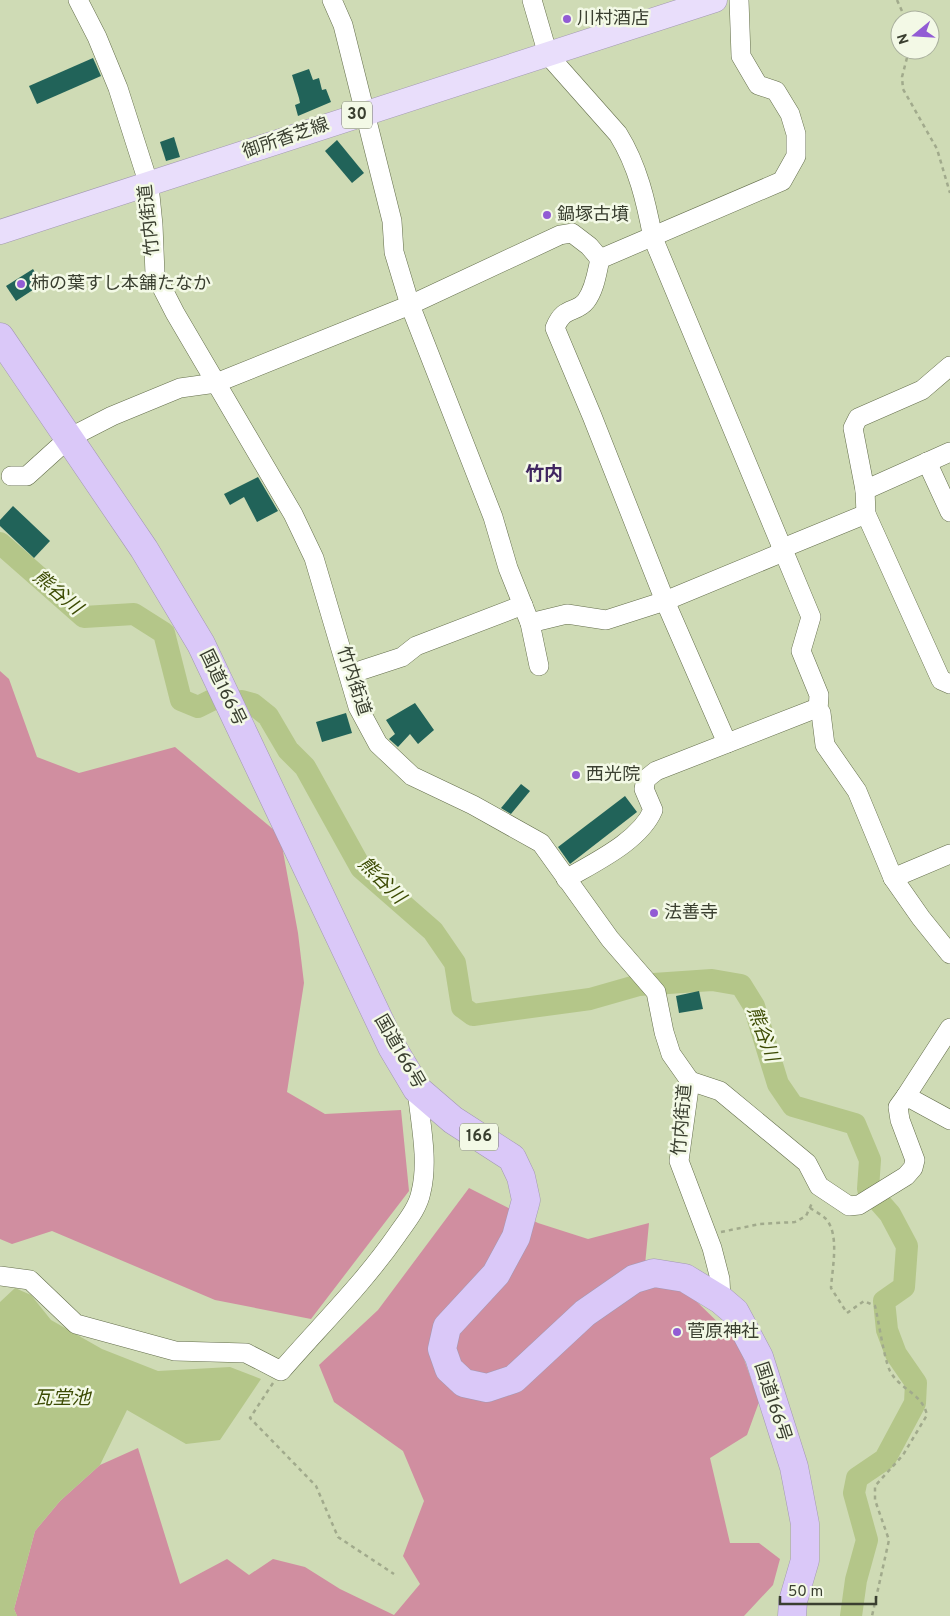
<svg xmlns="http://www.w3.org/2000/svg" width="950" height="1616" font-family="Overpass,'Noto Sans JP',sans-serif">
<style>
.green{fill:#d08ea0}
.water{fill:#b4c689}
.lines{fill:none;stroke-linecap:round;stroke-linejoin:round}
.river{stroke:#b4c689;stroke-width:22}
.building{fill:#216359}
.minor-casing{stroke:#646e4c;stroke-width:20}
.major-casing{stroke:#a298b2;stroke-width:25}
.highway-casing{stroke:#a298b2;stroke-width:29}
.path{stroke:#a1aa8c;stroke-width:2.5;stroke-dasharray:4 4;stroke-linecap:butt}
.minor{stroke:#fff;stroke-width:19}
.major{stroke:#e9defb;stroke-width:24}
.highway{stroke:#dac8f8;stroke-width:28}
.poi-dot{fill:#925cd4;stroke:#f3f9e6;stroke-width:2}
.labels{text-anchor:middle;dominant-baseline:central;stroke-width:5;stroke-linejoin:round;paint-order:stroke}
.shield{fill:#f3f9e6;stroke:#727767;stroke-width:1}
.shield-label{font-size:16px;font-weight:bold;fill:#3a3f30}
.poi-label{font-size:18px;fill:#3a3f30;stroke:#f3f9e6;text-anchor:start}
.street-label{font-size:18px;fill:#3a3f30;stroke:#f3f9e6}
.neighbourhood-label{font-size:19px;font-weight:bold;fill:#402660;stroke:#f3f9e6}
.water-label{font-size:19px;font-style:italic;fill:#3c4b03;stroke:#f3f9e6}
</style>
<rect width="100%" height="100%" fill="#cfdbb5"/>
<g class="green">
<path d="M0 671 9 679 37 757 79 773 175 747 280 835 298 933 304 983 287 1092 325 1114 401 1110 409 1191 311 1319 215 1300 52 1231 12 1244 0 1239Z"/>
<path d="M469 1188 538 1223 588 1239 649 1223 645 1265 691 1296 738 1342 759 1402 747 1435 710 1458 730 1543H759L780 1559 773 1585 744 1616H17L14 1609 35 1531 60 1501 100 1465 138 1448 180 1584 227 1559 249 1575 273 1559 305 1567 340 1589 394 1615 420 1584 403 1556 424 1501 403 1451 334 1402 319 1365 378 1310Z"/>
</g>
<path class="water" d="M15 1288 31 1295 51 1320 102 1349 158 1371 230 1367 261 1379 220 1440 186 1444 127 1410 100 1465 60 1501 35 1531 14 1609 17 1616H0V1302Z"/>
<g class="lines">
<g class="river">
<path d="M0 543 84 617 134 614 164 633 181 700 198 707 214 699"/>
<path d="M242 701 253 704 268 716 288 750 305 767 361 868 433 931 455 963 462 1007 473 1015 590 999 639 985 712 980 741 985 754 1006 778 1084 793 1106 855 1124 870 1160 868 1189 890 1214 907 1246 904 1287 884 1301 887 1330 896 1354 916 1383 915 1403 885 1459 857 1478 854 1493 867 1540 856 1580 851 1616"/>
</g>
</g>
<g class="building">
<path d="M93 58 101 76 37 104 29 86Z"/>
<path d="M309 69 313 80 319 78 322 90 326 89 331 102 298 116 295 105 300 103 299 98 292 75Z"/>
<path d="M174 137 180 157 166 161 160 142Z"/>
<path d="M337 140 364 173 352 183 325 151Z"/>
<path d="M33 269 42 284 16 301 6 286Z"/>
<path d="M258 477 278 511 257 522 244 497 230 505 224 494Z"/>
<path d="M13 506 50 541 34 558 0 526V520Z"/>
<path d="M415 703 434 730 418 744 410 734 398 747 389 739 395 734 386 720Z"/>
<path d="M346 713 352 733 322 742 316 722Z"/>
<path d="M521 784 530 791 511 814 501 808Z"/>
<path d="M625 796 637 812 570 864 558 847Z"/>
<path d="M699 991 703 1009 679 1013 676 996Z"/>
</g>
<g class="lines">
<g class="minor-casing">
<g id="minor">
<path d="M78 0 97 37 118 88 149 185 153 225 155 274 175 313 293 514 314 558 358 707 378 744 412 776 473 805 541 843 610 939 656 992 664 1032 671 1054 690 1081 679 1161 712 1248 720 1279 721 1300"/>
<path d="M332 0 343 25 392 221 394 252 410 305 493 517 508 568 530 623 539 666"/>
<path d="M532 0 548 55 618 134C638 166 646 202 653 238L811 617 801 651 819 695 818 711 821 713 825 745 857 791 893 878 921 918 950 954"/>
<path d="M950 366 922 390 858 418 853 428 865 490 866 514 941 680 950 684"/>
<path d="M927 462 950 512"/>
<path d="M11 476H27L69 438 112 416 180 388 216 383 410 305 560 235 572 233 589 246 600 259"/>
<path d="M865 490 950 452"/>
<path d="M530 623 567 614 606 620 665 601 776 555 783 548 866 514"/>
<path d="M350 674 402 657 416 646 523 605"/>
<path d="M727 743 665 601 592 416 555 328C564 305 576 314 586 301 595 289 597 272 600 259L782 181 796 156V134L790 114 776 91 758 85 741 56 739 0"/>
<path d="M893 878 950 854"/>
<path d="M566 879C595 862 640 841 653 810L644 789 646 779 656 771 812 710 818 711"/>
<path d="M950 1028 906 1096 950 1120"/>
<path d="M690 1081 720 1091 807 1163 819 1186 849 1206 859 1205 906 1176 913 1168 915 1160 900 1120 898 1107 906 1096"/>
<path d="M0 1276 30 1280 76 1324 175 1351 246 1353 281 1371C320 1326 363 1284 397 1235 406 1222 418 1208 421 1192 429 1160 420 1122 417 1089"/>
</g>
</g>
<g class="major-casing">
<path id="major" d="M0 232 715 0"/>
</g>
<g class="highway-casing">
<path id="highway" d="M0 337 144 549 201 644 392 1047 417 1089 453 1120 512 1158 521 1177 526 1200 516 1237 496 1274 447 1327 442 1349 449 1369 464 1383 487 1388 514 1379 585 1313 634 1279 654 1273 685 1278 721 1300 735 1312 759 1357 794 1467 805 1524V1560L793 1601 792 1616"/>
</g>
<g class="path">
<path d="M897 0 906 20"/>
<path d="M909 50 902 77 903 89 937 149 950 193"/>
<path d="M810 1208C815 1211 822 1215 826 1219 840 1235 832 1269 831 1288L847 1313 864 1301 875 1306C879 1322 884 1359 890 1371 900 1390 922 1393 927 1415L903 1455 875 1486V1500L889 1540 872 1616"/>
<path d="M721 1232 760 1224 795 1222 806 1216 813 1201"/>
<path d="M273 1383 250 1418 316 1486 338 1537 394 1574"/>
</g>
<use href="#minor" class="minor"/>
<use href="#major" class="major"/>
<use href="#highway" class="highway"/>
</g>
<g class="poi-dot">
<circle cx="567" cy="19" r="5"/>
<circle cx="547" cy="215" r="5"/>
<circle cx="21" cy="284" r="5"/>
<circle cx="576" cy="775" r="5"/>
<circle cx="654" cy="913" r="5"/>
<circle cx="677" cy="1332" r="5"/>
</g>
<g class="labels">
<g class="shield">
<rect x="342" y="101.5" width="30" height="27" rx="4"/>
<rect x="460" y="1123.5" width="38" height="27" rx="4"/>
</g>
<g class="shield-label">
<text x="357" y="115">30</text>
<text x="479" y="1137">166</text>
</g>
<g class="poi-label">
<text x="577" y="19">川村酒店</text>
<text x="557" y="215">鍋塚古墳</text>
<text x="31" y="284">柿の葉すし本舗たなか</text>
<text x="586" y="775">西光院</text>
<text x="664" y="913">法善寺</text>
<text x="687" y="1332">菅原神社</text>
</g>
<g class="street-label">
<text transform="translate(286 139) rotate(-19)">御所香芝線</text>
<text transform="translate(150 220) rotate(-96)">竹内街道</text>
<text transform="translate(353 681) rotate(72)">竹内街道</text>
<text transform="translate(222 688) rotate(64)">国道166号</text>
<text transform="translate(399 1052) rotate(60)">国道166号</text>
<text transform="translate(683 1120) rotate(-85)">竹内街道</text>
<text transform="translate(772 1402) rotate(72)">国道166号</text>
</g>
<g class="neighbourhood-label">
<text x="544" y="475">竹内</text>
</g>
<g class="water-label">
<text transform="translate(57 593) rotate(40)">熊谷川</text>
<text transform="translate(381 881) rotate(45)">熊谷川</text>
<text transform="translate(762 1034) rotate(70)">熊谷川</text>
<text x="62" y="1399">瓦堂池</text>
</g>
</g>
<g transform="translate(915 35) rotate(252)"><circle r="24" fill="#f3f9e6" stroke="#a9af9d"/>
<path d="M0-4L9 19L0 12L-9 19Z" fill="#925cd4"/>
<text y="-8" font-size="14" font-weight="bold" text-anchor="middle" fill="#3a3f30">N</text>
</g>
<path d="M780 1596v8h96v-8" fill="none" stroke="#3a3f30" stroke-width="2.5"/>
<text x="788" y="1596" font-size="15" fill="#3a3f30" stroke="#f3f9e6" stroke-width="4" paint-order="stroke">50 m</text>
</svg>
